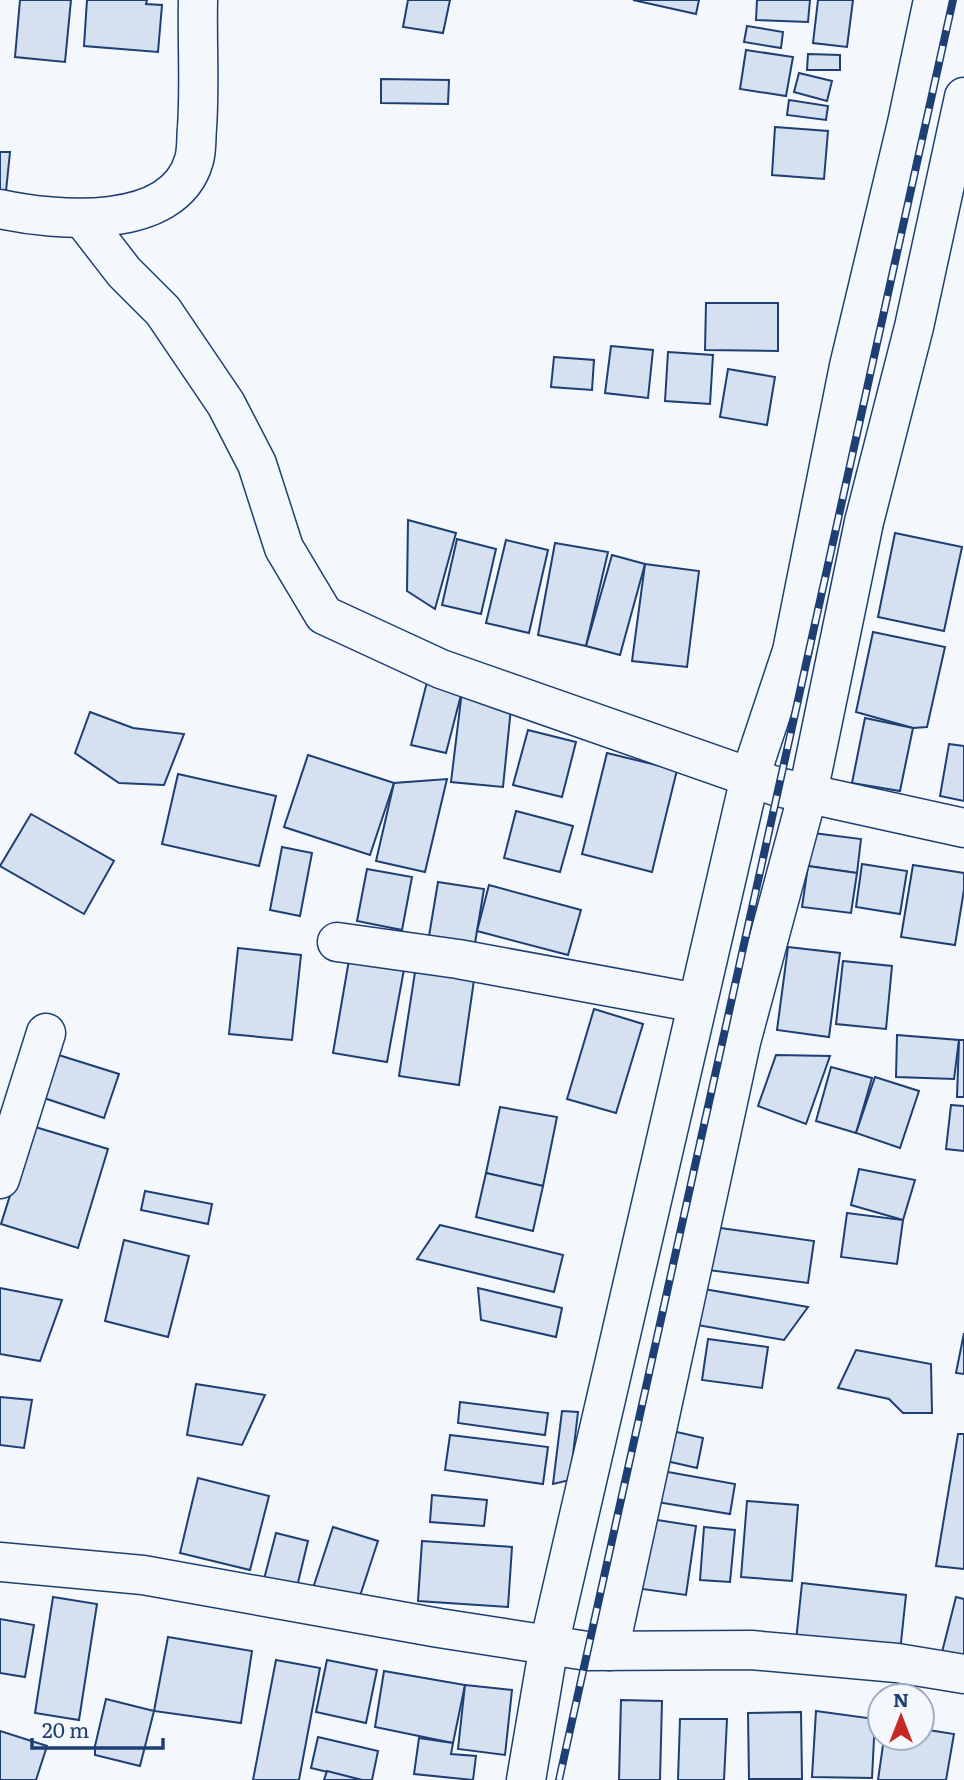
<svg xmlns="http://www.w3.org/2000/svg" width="964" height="1780" font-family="Literata,serif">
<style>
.building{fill:#d5e0f0;stroke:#1d3f73;stroke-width:2}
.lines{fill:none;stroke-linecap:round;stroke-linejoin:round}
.street-casing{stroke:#1d3f73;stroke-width:41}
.street{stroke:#f4f7fb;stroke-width:38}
.rail-casing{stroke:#1d3f73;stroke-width:8}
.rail{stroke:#f4f7fb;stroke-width:5;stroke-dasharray:16;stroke-linecap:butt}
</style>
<rect width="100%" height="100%" fill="#f4f7fb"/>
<g class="building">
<path d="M20 0H71L65 62 15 57Z"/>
<path d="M87 0H147L146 4 162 5 158 52 84 46Z"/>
<path d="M408 0H450L443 33 403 27Z"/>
<path d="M633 0H699L696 14Z"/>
<path d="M757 0H810L808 22 756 20Z"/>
<path d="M818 0H853L847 47 813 43Z"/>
<path d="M747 26 783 32 781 48 744 42Z"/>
<path d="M746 50 793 57 786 96 740 89Z"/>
<path d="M808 54 840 55V70H807Z"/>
<path d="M799 73 832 81 827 101 794 92Z"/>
<path d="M381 79 449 80 448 104 381 103Z"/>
<path d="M789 100 828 106 826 120 787 115Z"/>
<path d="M775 127 828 131 824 179 772 175Z"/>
<path d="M0 152H10L6 191 0 190Z"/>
<path d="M706 303H778V351L705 350Z"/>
<path d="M611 346 653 350 648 398 605 393Z"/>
<path d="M668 352 713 355 710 404 665 401Z"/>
<path d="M554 357 594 360 592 390 551 387Z"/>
<path d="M728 369 775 377 767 425 720 417Z"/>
<path d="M408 520 456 533 435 609 407 591Z"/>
<path d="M895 533 962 547 944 631 878 617Z"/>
<path d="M457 539 496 549 481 614 442 605Z"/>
<path d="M506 540 548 550 529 633 486 623Z"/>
<path d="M555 543 608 552 586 646 538 635Z"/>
<path d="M612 555 645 564 620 655 586 646Z"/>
<path d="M645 564 699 571 687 667 632 661Z"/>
<path d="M873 632 945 647 927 727 913 728 856 712Z"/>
<path d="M427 682 462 691 446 753 411 745Z"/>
<path d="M462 691 512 698 503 787 451 782Z"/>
<path d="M90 712 133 728 184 734 164 785 119 783 75 753Z"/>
<path d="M865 718 913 728 900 791 852 783Z"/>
<path d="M528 730 576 742 562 797 513 785Z"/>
<path d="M949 744 964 746V801L940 796Z"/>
<path d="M607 753 677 770 652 872 582 854Z"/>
<path d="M308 755 394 783 370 855 284 827Z"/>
<path d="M178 774 276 796 259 866 162 844Z"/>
<path d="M447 779 425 872 376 861 394 783Z"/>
<path d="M516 811 573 826 560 872 504 858Z"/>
<path d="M31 814 114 861 84 914 0 866Z"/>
<path d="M813 833 861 839 857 873 808 866Z"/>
<path d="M282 847 312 853 300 916 270 910Z"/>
<path d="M862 864 907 871 900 914 856 907Z"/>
<path d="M913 865 964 873V890L955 945 901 937Z"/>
<path d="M808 866 857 873 851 913 802 907Z"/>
<path d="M367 869 412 877 402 930 357 921Z"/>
<path d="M438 882 484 889 475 943 429 936Z"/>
<path d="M489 885 581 910 568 955 477 931Z"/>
<path d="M788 947 840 953 829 1037 777 1030Z"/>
<path d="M238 948 301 955 292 1040 229 1034Z"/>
<path d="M350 954 405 964 387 1062 333 1053Z"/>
<path d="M843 961 892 966 886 1029 836 1024Z"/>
<path d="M415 972 474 980 459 1085 399 1076Z"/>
<path d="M594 1009 643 1024 616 1113 567 1099Z"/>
<path d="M897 1035 959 1040 954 1079 896 1077Z"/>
<path d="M959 1040H964V1097H957Z"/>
<path d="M49 1052 119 1074 104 1118 35 1095Z"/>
<path d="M776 1055 830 1056 806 1124 758 1106Z"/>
<path d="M831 1067 872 1078 856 1133 816 1121Z"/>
<path d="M875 1077 919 1091 900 1148 856 1133Z"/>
<path d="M951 1105 964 1106V1151L946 1149Z"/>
<path d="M500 1107 557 1117 543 1186 486 1173Z"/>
<path d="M32 1126 108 1149 78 1248 1 1224Z"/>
<path d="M859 1169 915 1180 903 1220 851 1205Z"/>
<path d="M486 1173 543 1186 533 1231 476 1217Z"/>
<path d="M145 1191 212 1204 208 1224 141 1210Z"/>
<path d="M847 1213 903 1220 897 1264 841 1257Z"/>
<path d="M440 1225 563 1255 554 1292 417 1259Z"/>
<path d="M713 1227 814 1241 808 1283 708 1270Z"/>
<path d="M124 1240 189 1256 168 1337 105 1321Z"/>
<path d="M0 1288 62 1300 40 1361 0 1354Z"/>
<path d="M478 1288 562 1308 556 1337 481 1320Z"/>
<path d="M704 1289 808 1307 784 1340 697 1325Z"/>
<path d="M964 1333V1374L956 1373Z"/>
<path d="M708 1339 768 1347 762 1388 702 1380Z"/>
<path d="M856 1350 931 1364 932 1413H903L889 1399 838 1388Z"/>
<path d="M196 1384 265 1395 242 1445 187 1435Z"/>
<path d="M0 1397 32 1400 24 1448 0 1445Z"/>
<path d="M460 1402 548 1413 545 1435 458 1423Z"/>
<path d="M562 1411 578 1412 570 1480 553 1484Z"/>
<path d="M668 1430 703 1438 697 1468 662 1460Z"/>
<path d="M958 1434H964V1569L936 1566Z"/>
<path d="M450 1435 548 1447 543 1484 445 1470Z"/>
<path d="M657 1470 735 1484 730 1514 651 1501Z"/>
<path d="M198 1478 269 1496 250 1570 180 1553Z"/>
<path d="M432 1495 487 1500 484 1526 430 1522Z"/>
<path d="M747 1501 798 1505 792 1581 741 1577Z"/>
<path d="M651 1519 696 1526 686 1595 642 1589Z"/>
<path d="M333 1527 378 1541 358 1602 313 1588Z"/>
<path d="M704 1527 735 1530 730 1582 700 1580Z"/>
<path d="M276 1533 308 1541 295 1595 262 1587Z"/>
<path d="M422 1541 512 1547 508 1607 418 1601Z"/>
<path d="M802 1583 906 1595 900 1652 796 1641Z"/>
<path d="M53 1597 97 1604 79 1720 35 1713Z"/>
<path d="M956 1597 964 1599V1666L940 1660Z"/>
<path d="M0 1619 34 1625 25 1677 0 1673Z"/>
<path d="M168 1637 252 1651 241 1723 154 1711Z"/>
<path d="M276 1660 320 1668 299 1780H253Z"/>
<path d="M327 1660 377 1670 366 1723 316 1712Z"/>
<path d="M384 1671 465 1685 453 1743 375 1727Z"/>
<path d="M465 1685 512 1690 505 1755 458 1749Z"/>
<path d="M106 1699 154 1711 140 1766 95 1755V1746Z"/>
<path d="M621 1700 662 1701 660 1780H619Z"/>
<path d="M816 1711 875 1719 872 1778 812 1777Z"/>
<path d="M801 1712 802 1779H749L748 1713Z"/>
<path d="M680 1719H727L724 1780H678Z"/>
<path d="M922 1729 954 1734 946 1780H878L884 1738H922Z"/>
<path d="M0 1731 47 1746 36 1780H0Z"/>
<path d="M318 1737 378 1751 372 1780H361L311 1768Z"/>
<path d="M419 1738 453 1743 451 1754 476 1756 473 1780 414 1774Z"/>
<path d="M327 1771 362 1780H324Z"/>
</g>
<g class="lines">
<g class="street-casing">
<g id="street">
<path d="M0 209C55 221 174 232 194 160 197 150 196 138 197 128 200 85 197 42 198 0"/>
<path d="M83 219 124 272 163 311 226 404 257 464 284 548 324 615 441 669 778 787 964 828"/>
<path d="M337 942 458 959 697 1003"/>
<path d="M0 1179 46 1033"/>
<path d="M0 1562 143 1575 439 1628 587 1651 751 1650 897 1663 964 1674"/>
<path d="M609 1651 741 1042 808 793 864 522 914 327 964 97"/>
<path d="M526 1780 549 1645 750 777 792 651 849 366 907 123 933 0"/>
</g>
</g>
<use href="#street" class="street"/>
<g class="rail-casing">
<path id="rail" d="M559 1780 953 0"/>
</g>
<use href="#rail" class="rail"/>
</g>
<g transform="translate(901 1717)"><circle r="33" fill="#f4f7fb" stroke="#9eadc5" stroke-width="2"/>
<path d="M0-5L12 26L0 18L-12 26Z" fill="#c62828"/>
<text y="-10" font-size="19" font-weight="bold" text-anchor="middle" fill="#1d3f73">N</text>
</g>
<path d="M32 1738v10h131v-10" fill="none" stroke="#1d3f73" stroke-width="3.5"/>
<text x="42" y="1738" font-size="21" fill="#1d3f73" stroke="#f4f7fb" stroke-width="5" paint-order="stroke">20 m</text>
</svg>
